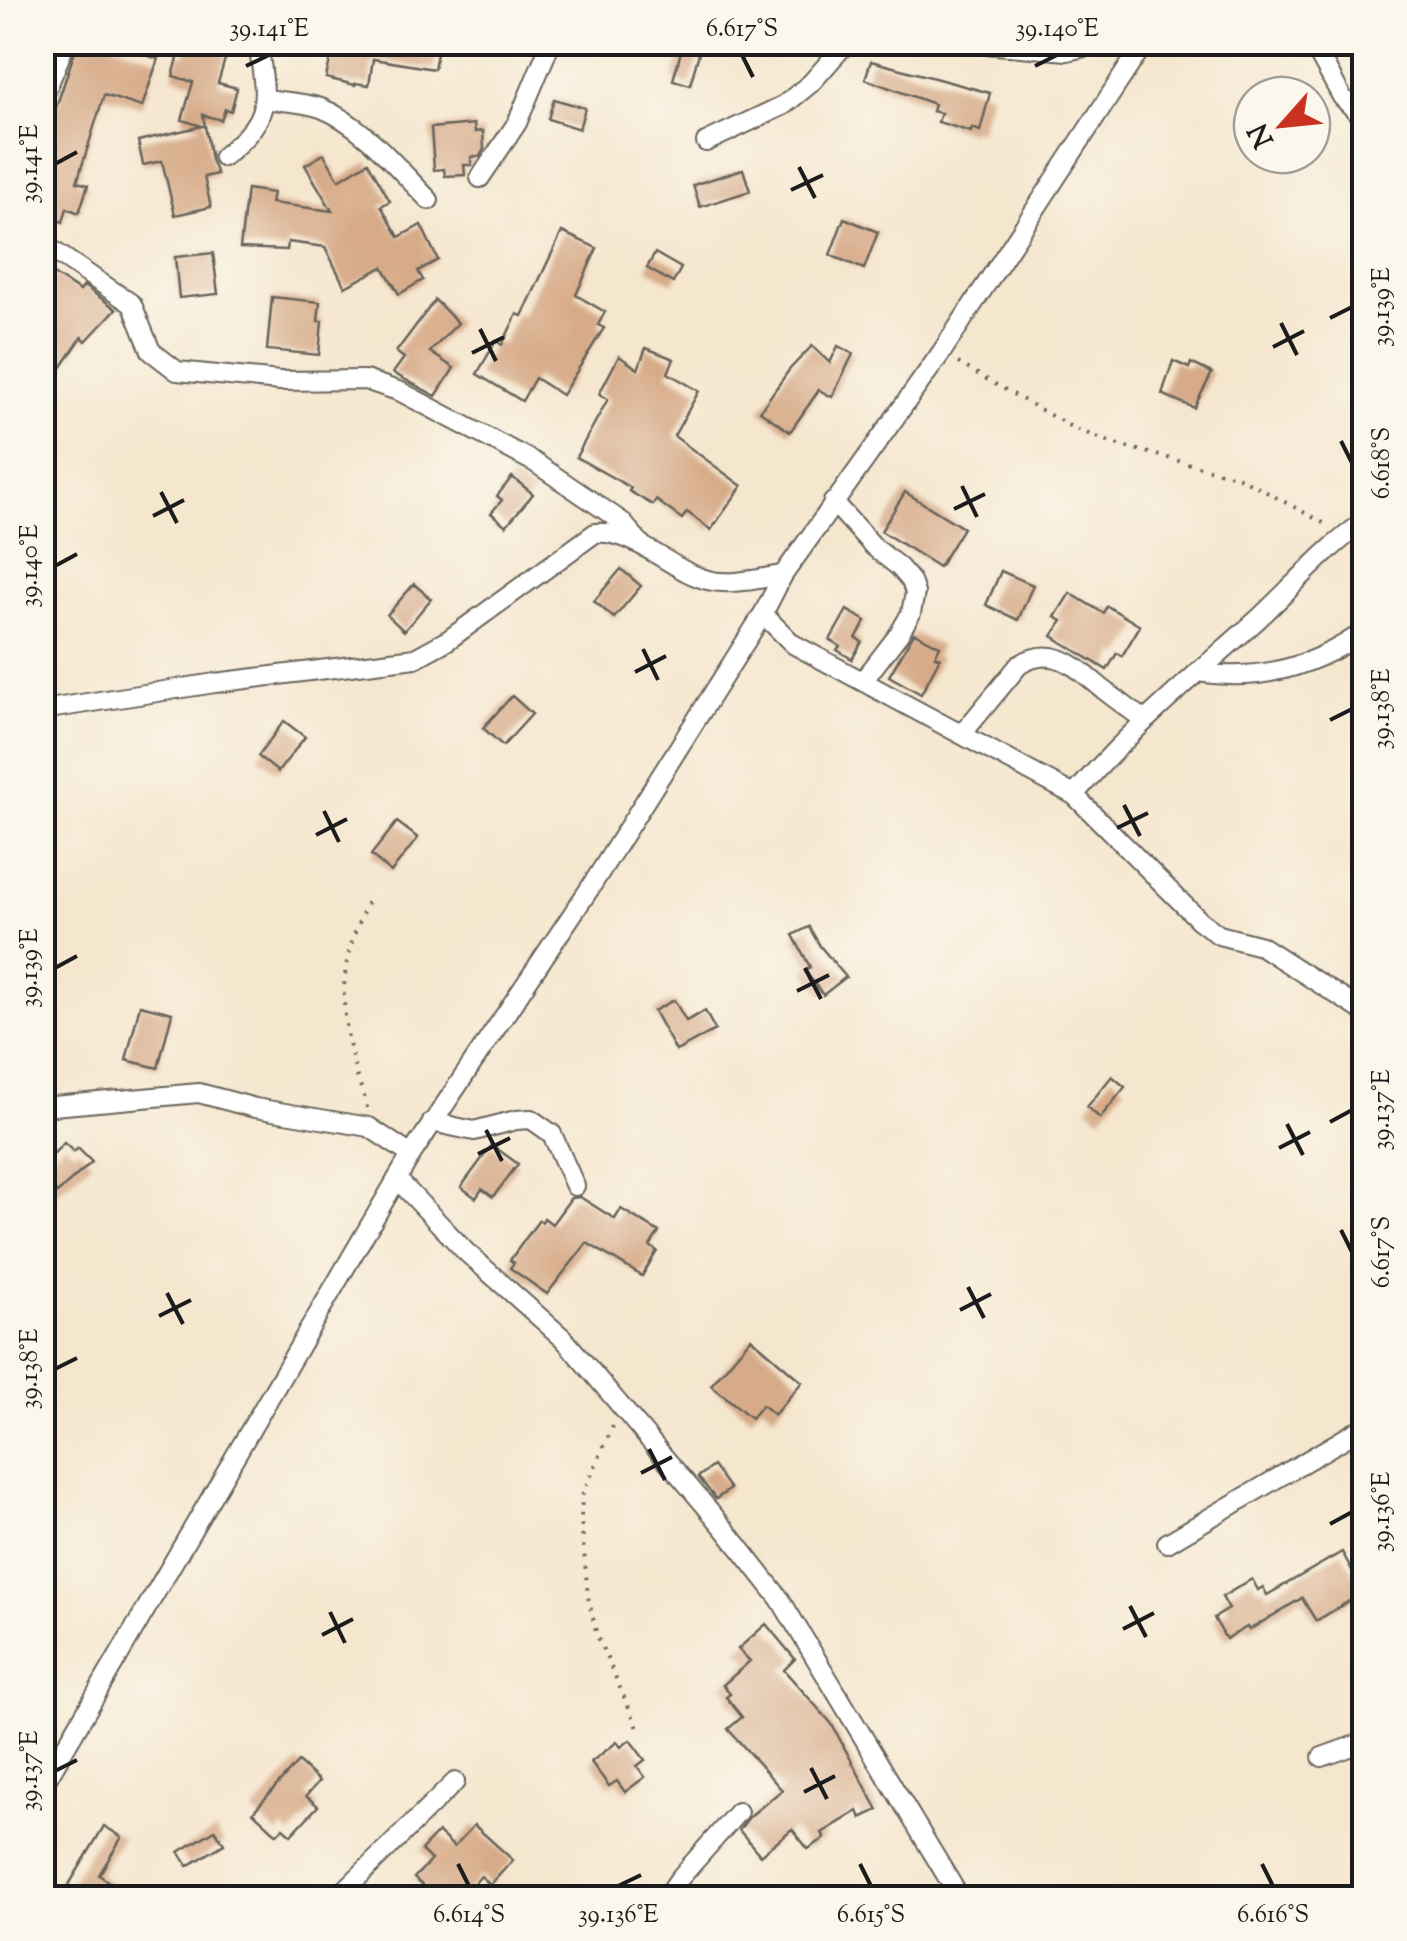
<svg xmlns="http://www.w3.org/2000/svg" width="1407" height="1941" font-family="'Sorts Mill Goudy',serif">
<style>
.building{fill:#d7ab89}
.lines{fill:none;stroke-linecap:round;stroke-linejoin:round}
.minor-casing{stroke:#68635a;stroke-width:22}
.path{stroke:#68635a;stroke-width:4;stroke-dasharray:2.5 8;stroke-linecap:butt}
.minor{stroke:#fff;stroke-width:18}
.ticks{fill:none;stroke:#1c1c1c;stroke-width:4}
.neatline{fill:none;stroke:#1c1c1c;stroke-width:4}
.ticks-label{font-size:25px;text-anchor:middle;fill:#1c1c1c}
</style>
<rect width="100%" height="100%" fill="#fbf7ec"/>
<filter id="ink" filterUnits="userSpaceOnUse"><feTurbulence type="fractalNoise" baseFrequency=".01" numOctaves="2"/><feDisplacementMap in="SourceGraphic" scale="20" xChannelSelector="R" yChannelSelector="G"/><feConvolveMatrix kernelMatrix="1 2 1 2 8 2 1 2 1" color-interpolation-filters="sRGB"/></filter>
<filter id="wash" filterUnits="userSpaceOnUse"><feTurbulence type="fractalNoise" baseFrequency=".0048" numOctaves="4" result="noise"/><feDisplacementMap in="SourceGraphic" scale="40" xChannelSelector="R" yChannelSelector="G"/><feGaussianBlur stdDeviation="2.25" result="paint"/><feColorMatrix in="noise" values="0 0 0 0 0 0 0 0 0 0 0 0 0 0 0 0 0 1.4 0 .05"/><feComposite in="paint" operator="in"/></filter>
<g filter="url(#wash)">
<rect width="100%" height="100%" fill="#f5e6ce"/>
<g id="blocks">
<g class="building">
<path d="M78 42H108L158 59 142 107 104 95 77 182 88 185 79 213 67 208 63 222 42 216V149Z"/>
<path d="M189 42H230L218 83 237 88 231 111 225 109 221 120 203 115 211 160 217 174 204 177 211 207 175 215 162 161 143 165 138 141 202 126 182 120 193 82 173 76 179 55 185 56Z"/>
<path d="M334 42H439L434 69 373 59 369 85 356 83 355 85 326 78Z"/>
<path d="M682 48 699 53 690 85 673 80Z"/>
<path d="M871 61 990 93 980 131 972 128 971 132 938 122 941 113 932 111 934 104 865 79Z"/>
<path d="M554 99 585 108 579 129 548 119Z"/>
<path d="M474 124 475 132 483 131 484 149 480 156 471 157 472 165H464L465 175 445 176 444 169 434 170 431 128Z"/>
<path d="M324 154 339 180 368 162 390 201 381 206 399 237 421 225 438 260 418 271 423 280 399 294 383 267 345 287 325 247 288 242 287 250 240 248 247 189 273 193 271 203 332 211 305 165Z"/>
<path d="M743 169 750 191 700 207 693 185Z"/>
<path d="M844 218 878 232 864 269 830 255Z"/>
<path d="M562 232 597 248 576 295 605 312 598 325 604 328 562 395 535 378 522 401 477 374 496 341 502 345 517 314 522 316Z"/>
<path d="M213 253 218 294 179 298 175 257Z"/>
<path d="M655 253 681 268 673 283 647 268Z"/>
<path d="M42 267 80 291 84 286 116 309 86 341 82 337 42 396Z"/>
<path d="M272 297 320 302 318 321H322L319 355 267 350Z"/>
<path d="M435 300 458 323 430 352 454 368 436 396 393 373 404 358 396 352Z"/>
<path d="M812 346 830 363 838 346 853 354 832 397 819 390 790 432 760 411 789 370Z"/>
<path d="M646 348 674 359 668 373 699 391 674 436 742 486 711 530 687 512 682 519 656 500 653 505 629 491 631 488 576 457 608 399 599 394 619 356 638 369Z"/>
<path d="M1173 361 1189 368 1191 363 1212 373 1194 408 1162 394Z"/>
<path d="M512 477 533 494 506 526 491 513 502 500 497 496Z"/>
<path d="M905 492 963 528 939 567 881 531Z"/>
<path d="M621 569 641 586 614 618 594 601Z"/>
<path d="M1001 571 1033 585 1018 620 986 605Z"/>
<path d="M414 584 431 599 404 631 387 615Z"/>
<path d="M1070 593 1103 613 1107 606 1140 626 1122 656 1117 653 1107 670 1052 636 1062 621 1055 617Z"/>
<path d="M847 610 866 621 856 638 862 642 852 659 837 650 840 646 830 640Z"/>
<path d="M914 633 940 646 935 656 940 658 921 694 889 676Z"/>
<path d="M512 696 532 714 503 746 483 728Z"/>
<path d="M284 721 305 737 278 772 258 756Z"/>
<path d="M397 822 418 838 391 872 371 855Z"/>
<path d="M809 927 820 946 846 977 823 995 805 971 810 967 793 935Z"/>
<path d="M674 1000 686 1021 705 1011 715 1030 676 1051 654 1011Z"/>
<path d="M140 1005 172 1013 158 1068 126 1060Z"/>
<path d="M1112 1076 1125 1087 1100 1118 1087 1107Z"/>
<path d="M64 1143 74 1152 78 1148 92 1162 57 1193 42 1178V1165Z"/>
<path d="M492 1145 518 1164 493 1197 482 1189 476 1198 461 1187Z"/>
<path d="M580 1197 615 1219 621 1209 659 1232 650 1246 657 1251 642 1276 587 1243 547 1294 510 1268 514 1263 510 1260 539 1220 542 1222 544 1218 552 1224 571 1198Z"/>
<path d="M751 1338 802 1382 774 1415 762 1405 751 1418 711 1385Z"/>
<path d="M713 1466 730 1489 716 1499 698 1477Z"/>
<path d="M1342 1552 1364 1592 1316 1621 1302 1598 1249 1630 1247 1627 1226 1639 1214 1618 1229 1609 1222 1597 1252 1579 1258 1590 1263 1587 1267 1595Z"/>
<path d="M766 1624 795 1659 784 1670 831 1723 878 1810 861 1818 858 1811 822 1833 825 1838 808 1849 792 1829 760 1855 739 1830 749 1817 782 1790 728 1729 742 1717 726 1697 730 1694 723 1685 750 1661 738 1649Z"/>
<path d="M630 1740 645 1760 637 1766 645 1777 625 1792 617 1781 609 1786 591 1762 617 1742 621 1747Z"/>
<path d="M298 1762 319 1781 306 1796 318 1806 291 1835 283 1828 277 1834 253 1812Z"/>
<path d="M474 1825 513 1860 490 1885 481 1876 461 1898H436L414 1878 431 1860 421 1850 438 1832 454 1847Z"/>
<path d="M104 1826 122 1837 99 1875 131 1898H61Z"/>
<path d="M215 1830 224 1844 188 1866 179 1852Z"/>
</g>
</g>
</g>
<g filter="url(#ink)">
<use href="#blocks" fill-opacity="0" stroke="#68635a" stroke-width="2.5"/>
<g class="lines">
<g class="minor-casing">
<g id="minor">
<path d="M960 42 1067 51 1107 42"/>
<path d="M1312 42 1342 97 1364 119"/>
<path d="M266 99C284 102 303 102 321 108 364 125 397 168 429 200"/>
<path d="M42 100 66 42"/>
<path d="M706 142 784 105 811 83 847 42"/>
<path d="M223 157C274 115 266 102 258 42"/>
<path d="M480 178 517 123 551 42"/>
<path d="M42 243 132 304 151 351 177 371 280 381 365 380 401 392 534 462 621 521 641 544"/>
<path d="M833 502 874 547 899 567 911 581 915 593 911 613 899 634 863 681"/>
<path d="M763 614 793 644 1074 795 1199 920 1219 935 1261 946 1364 1012"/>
<path d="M1197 672C1255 682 1307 669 1356 637"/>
<path d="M42 710 215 683 415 658 448 640 595 533C637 529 671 573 712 581 734 585 761 578 783 575"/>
<path d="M962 734 1019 665C1054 643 1077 668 1104 690 1117 700 1131 710 1144 720"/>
<path d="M1074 795C1130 730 1193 677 1257 620 1293 587 1323 550 1364 522"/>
<path d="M42 1107 199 1093 255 1108 369 1127 411 1155"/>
<path d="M432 1122 474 1131 516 1120 531 1119 552 1134 575 1186"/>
<path d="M397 1179 465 1251 564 1339 725 1529 780 1599 960 1898"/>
<path d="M1167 1543 1364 1427"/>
<path d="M1322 1757 1364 1742"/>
<path d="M42 1787 411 1155 590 888 763 614 783 575 941 353 1145 42"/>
<path d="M337 1898 455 1782"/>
<path d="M666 1898 679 1879 738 1812"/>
</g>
</g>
<g class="path">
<path d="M1344 56 1364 62"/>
<path d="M958 363 1073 428 1115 444 1239 477 1327 525"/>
<path d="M367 1108C365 1094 358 1083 355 1070 338 1003 339 961 369 899"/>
<path d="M613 1426 582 1496 581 1519 588 1596 597 1636 638 1728"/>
</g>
<use href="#minor" class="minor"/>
</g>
</g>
<path class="ticks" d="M742 55 753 77M246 66 269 55M1035 66 1057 55M55 164 77 152M799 167 815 198M791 190 823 175M1330 318 1352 307M1281 323 1297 355M480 329 496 361M1273 347 1304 331M472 353 504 337M1341 441 1352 463M962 486 977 517M161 492 177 523M954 509 985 494M153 516 184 500M55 566 77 554M643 649 658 680M635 672 666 656M1330 720 1352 709M1124 805 1140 836M324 811 339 842M1117 828 1148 813M316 835 347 819M55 968 77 956M805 968 821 999M797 991 829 975M1330 1122 1352 1110M1287 1124 1303 1155M486 1130 502 1161M1279 1148 1310 1132M478 1154 510 1138M1341 1230 1352 1252M968 1287 984 1318M167 1293 183 1324M960 1310 991 1294M159 1316 191 1300M55 1369 77 1358M649 1449 665 1480M641 1473 672 1457M1330 1524 1352 1512M1130 1606 1146 1637M330 1612 345 1643M1123 1629 1154 1613M322 1635 353 1619M811 1768 827 1799M55 1771 77 1760M804 1792 835 1776M458 1864 469 1886M860 1864 871 1886M1262 1864 1273 1886M618 1886 641 1875"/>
<rect width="1407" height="1941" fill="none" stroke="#fbf7ec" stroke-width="110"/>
<g transform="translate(1282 125) rotate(243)"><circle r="48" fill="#fbf7ec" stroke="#a29f99" stroke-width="2.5"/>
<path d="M0-8L18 38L0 25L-18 38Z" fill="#c8321e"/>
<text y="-15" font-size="28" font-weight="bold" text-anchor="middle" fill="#1c1c1c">N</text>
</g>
<rect x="55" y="55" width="1297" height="1831" class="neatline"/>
<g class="ticks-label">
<text x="269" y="36">39.141°E</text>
<text x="742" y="36">6.617°S</text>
<text x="1057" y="36">39.140°E</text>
<text transform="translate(28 164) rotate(-90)" y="9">39.141°E</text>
<text transform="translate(1380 307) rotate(-90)" y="9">39.139°E</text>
<text transform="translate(1380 463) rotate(-90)" y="9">6.618°S</text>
<text transform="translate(28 566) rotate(-90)" y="9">39.140°E</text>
<text transform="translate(1380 709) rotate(-90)" y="9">39.138°E</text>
<text transform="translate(28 968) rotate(-90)" y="9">39.139°E</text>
<text transform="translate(1380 1110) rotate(-90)" y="9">39.137°E</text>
<text transform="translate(1380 1252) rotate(-90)" y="9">6.617°S</text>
<text transform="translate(28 1369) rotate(-90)" y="9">39.138°E</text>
<text transform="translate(1380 1512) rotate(-90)" y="9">39.136°E</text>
<text transform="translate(28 1771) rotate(-90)" y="9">39.137°E</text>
<text x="469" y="1922">6.614°S</text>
<text x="618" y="1922">39.136°E</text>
<text x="871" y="1922">6.615°S</text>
<text x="1273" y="1922">6.616°S</text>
</g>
</svg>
